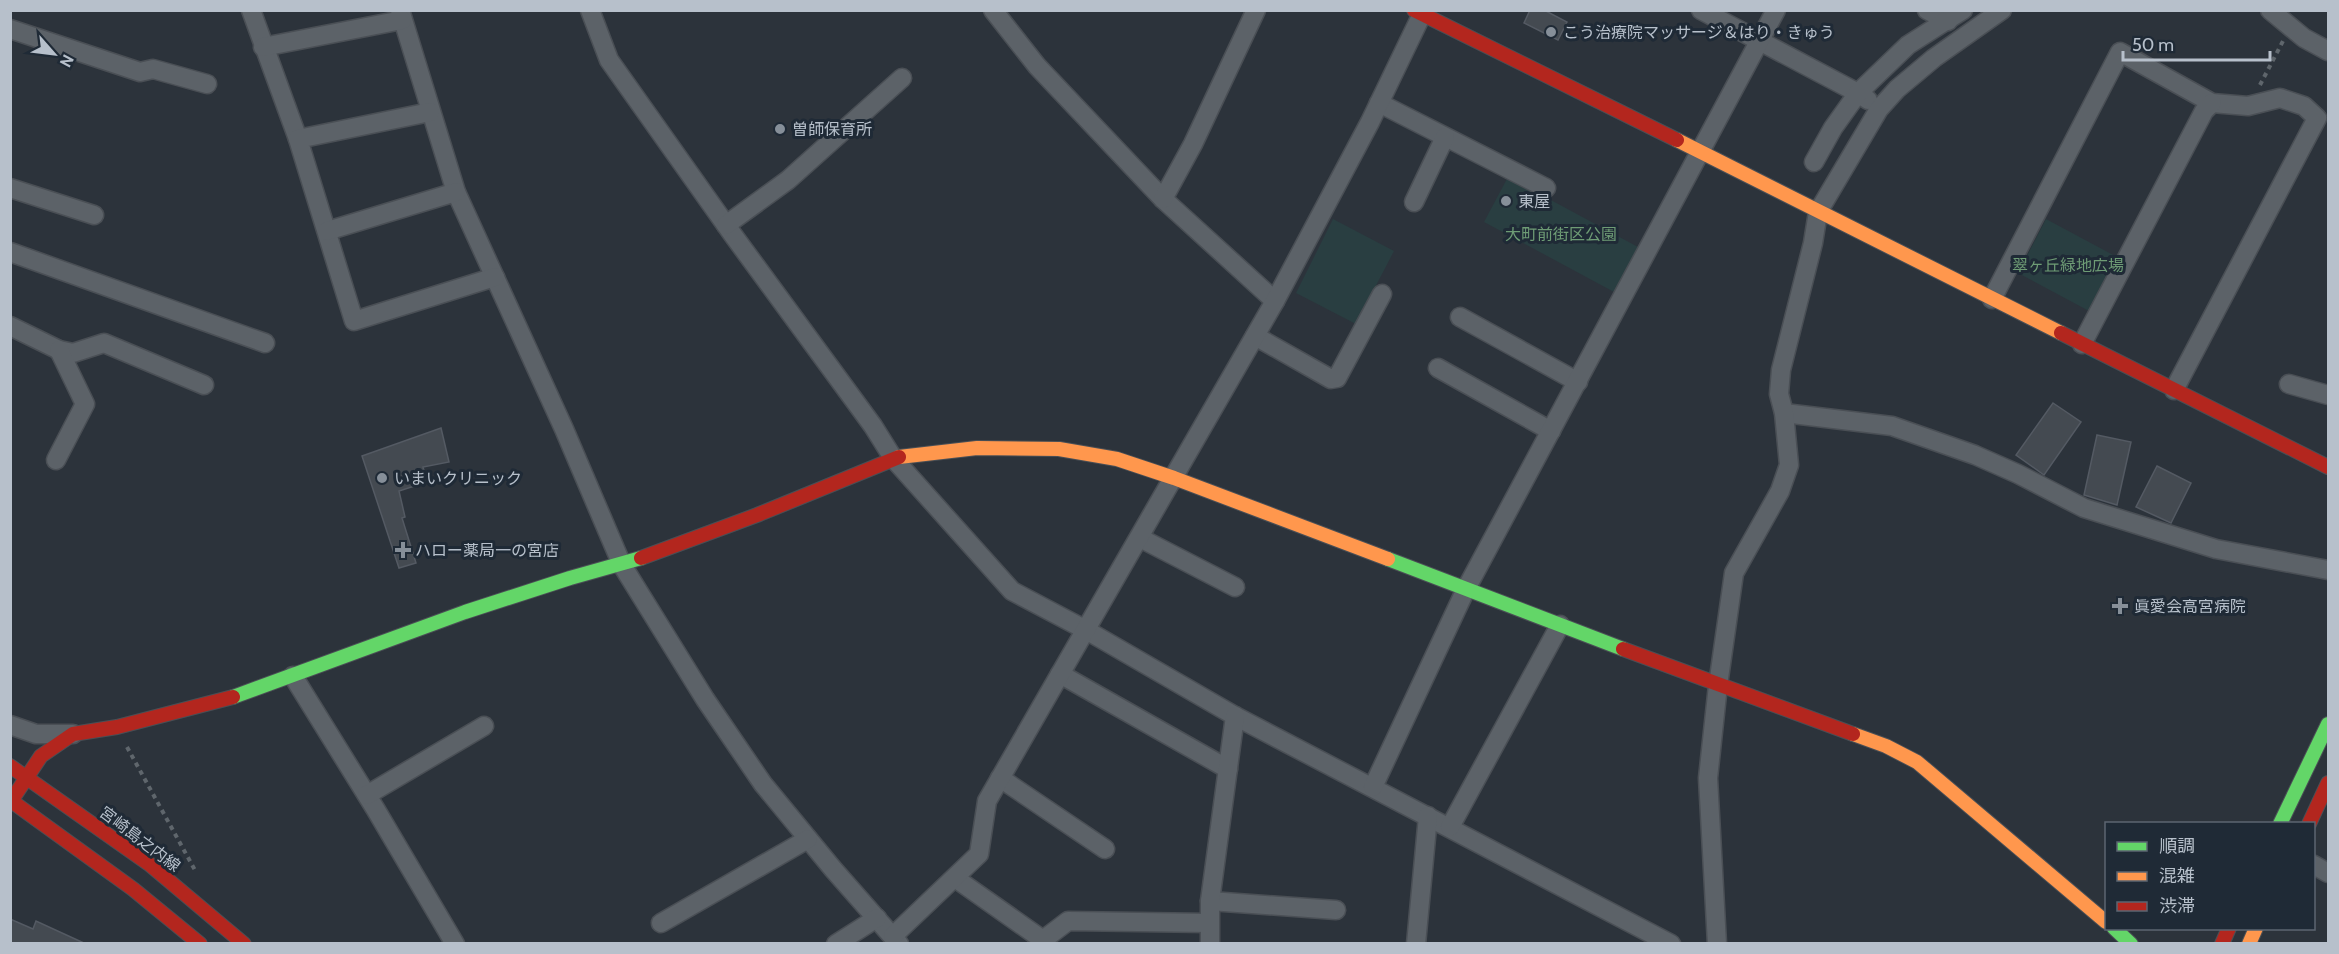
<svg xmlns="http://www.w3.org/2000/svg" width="2339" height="954" font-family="Cabin,'Noto Sans JP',sans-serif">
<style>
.green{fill:#293e41}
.building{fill:#444a51;stroke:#545a63;stroke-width:1.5}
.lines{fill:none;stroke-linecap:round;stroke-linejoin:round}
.street-casing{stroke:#4a4f55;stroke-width:21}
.fast-casing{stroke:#4a4f55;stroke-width:16}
.slow-casing{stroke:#4a4f55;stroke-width:16}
.jam-casing{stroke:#4a4f55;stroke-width:16}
.path{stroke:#5f666c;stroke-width:4;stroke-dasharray:4.5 4.5;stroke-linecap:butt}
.street{stroke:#5c6268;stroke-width:18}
.fast{stroke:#63d668;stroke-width:14}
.slow{stroke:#ff974d;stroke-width:14}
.jam{stroke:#b3261e;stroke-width:14}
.poi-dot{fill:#868f99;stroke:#1f2a36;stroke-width:2}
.labels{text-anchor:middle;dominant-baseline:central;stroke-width:6;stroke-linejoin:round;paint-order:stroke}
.poi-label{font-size:16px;fill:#b7c0cb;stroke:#1f2a36;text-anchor:start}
.park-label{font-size:16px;fill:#6e9c75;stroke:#1f2a36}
.street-label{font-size:16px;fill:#b7c0cb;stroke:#1f2a36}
</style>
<rect width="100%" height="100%" fill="#2c333b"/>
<g class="green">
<path d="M1508 177 1638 247 1614 292 1484 222Z"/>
<path d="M1333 219 1394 251 1356 324 1296 293Z"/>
<path d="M2046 219 2117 257 2089 311 2018 273Z"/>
</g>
<g class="building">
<path d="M1530 10H1544L1567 22 1558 40 1524 23Z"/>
<path d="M2053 403 2081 422 2044 475 2016 455Z"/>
<path d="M441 428 449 462 423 467 427 482 399 491 405 517 402 518 416 563 399 568 362 456Z"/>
<path d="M2097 435 2131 442 2117 505 2084 495Z"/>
<path d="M2157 466 2191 483 2171 523 2136 507Z"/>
<path d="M10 919 33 929 36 921 86 944H10Z"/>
</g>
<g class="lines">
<g class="street-casing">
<g id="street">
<path d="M251 10 298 139"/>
<path d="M400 10 456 192 564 429 622 565 705 699 763 784 833 869 899 944"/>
<path d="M590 10 609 60 733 235 873 426 893 458 1012 591 1086 630 1235 716 1671 944"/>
<path d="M993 10 1037 66 1163 199 1275 301"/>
<path d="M1701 10 1858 93 1868 100"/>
<path d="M1927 10 1948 21"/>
<path d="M2270 10 2304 38 2328 51"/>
<path d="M10 29 140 72 153 69 207 84"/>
<path d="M263 47 402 20"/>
<path d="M1379 103 1546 188"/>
<path d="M430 112 298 139 354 321 495 277"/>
<path d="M1814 162 1833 128 1858 93 1908 45 1963 10"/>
<path d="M10 188 94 215"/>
<path d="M1163 199 1193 144 1256 10"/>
<path d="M1414 202 1445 137"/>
<path d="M726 225 788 180 902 78"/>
<path d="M327 231 456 192"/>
<path d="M10 252 265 343"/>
<path d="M1992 299 2120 52 2212 103 2248 106 2280 98 2304 106 2317 118 2174 390"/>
<path d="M1460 317 1578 382"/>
<path d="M10 326 59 350 73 353 104 343 204 385"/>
<path d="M1255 336 1331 379 1337 378 1382 294"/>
<path d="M2082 344 2204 111 2212 103"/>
<path d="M1438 368 1551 431"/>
<path d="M2289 384 2328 395"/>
<path d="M1784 413 1892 426 1975 455 2018 474 2084 508 2216 549 2328 570"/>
<path d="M56 460 85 404 59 350"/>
<path d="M1140 538 1235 587"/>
<path d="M1060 674 1228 769"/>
<path d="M293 676 376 810 455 944"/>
<path d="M10 725 36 734H73"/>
<path d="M1000 778 1105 849"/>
<path d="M1373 787 1466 589 1776 10"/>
<path d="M367 795 484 726"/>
<path d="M1450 827 1560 625"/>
<path d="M2314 865 2328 873"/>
<path d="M955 878 1043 940 1068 921 1209 923"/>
<path d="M1210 901 1336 910"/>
<path d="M661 923 808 839"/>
<path d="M893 936 979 854 987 801 1275 301 1370 122 1424 10"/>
<path d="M836 944 877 918"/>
<path d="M1210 944V901L1235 716"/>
<path d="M1416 944 1428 816"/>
<path d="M1717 944 1708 778 1718 685 1734 573 1780 491 1789 465 1784 413 1779 394 1781 370 1813 243 1818 212 1879 109 1897 89 1934 58 2002 10"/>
</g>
</g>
<g class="fast-casing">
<g id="fast">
<path d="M1388 559 1623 649"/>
<path d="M233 697 465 612 570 578 641 558"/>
<path d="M2280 824 2328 724"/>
<path d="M2114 928 2131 944"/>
</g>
</g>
<g class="slow-casing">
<g id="slow">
<path d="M1677 140 2061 333"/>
<path d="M899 457 977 448 1059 449 1117 459 1174 478 1388 559"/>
<path d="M1853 734 1886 746 1917 762 2106 922"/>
<path d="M2249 944 2256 928"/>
</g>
</g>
<g class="jam-casing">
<g id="jam">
<path d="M1414 10 1677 140"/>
<path d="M2061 333 2328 467"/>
<path d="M641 558 757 515 899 457"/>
<path d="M1623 649 1853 734"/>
<path d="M10 766 149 864 244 944"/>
<path d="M15 795 41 756 73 734 117 727 233 697"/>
<path d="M10 800 133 889 200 944"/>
<path d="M2309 824 2328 783"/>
<path d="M2222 944 2229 928"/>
</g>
</g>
<g class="path">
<path d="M2260 85 2283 41"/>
<path d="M127 747 196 872"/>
</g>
<use href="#street" class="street"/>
<use href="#fast" class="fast"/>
<use href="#slow" class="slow"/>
<use href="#jam" class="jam"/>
</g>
<g class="poi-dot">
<circle cx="1551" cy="32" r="6"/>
<circle cx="780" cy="129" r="6"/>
<circle cx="1506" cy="201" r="6"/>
<circle cx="382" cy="478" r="6"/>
<path d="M400 541h6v6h6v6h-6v6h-6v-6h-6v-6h6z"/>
<path d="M2117 597h6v6h6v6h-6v6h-6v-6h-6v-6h6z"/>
</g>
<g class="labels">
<g class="poi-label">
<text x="1563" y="32">こう治療院マッサージ＆はり・きゅう</text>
<text x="792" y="129">曽師保育所</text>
<text x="1518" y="201">東屋</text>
<text x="394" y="478">いまいクリニック</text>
<text x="415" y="550">ハロー薬局一の宮店</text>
<text x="2134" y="606">眞愛会高宮病院</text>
</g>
<g class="park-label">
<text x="1561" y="234">大町前街区公園</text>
<text x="2068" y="265">翠ヶ丘緑地広場</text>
</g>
<g class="street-label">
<text transform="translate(140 839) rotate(37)">宮崎島之内線</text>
</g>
</g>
<rect width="2339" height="954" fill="none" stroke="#b7c0cb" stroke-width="24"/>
<rect x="2105" y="822" width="210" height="108" fill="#1f2a36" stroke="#5c6672" stroke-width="1.5"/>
<rect x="2117" y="842" width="30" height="9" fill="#63d668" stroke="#5c6672" stroke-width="1.5"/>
<text x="2159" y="852" font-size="18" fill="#b7c0cb">順調</text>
<rect x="2117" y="872" width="30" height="9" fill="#ff974d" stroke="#5c6672" stroke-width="1.5"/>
<text x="2159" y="882" font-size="18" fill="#b7c0cb">混雑</text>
<rect x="2117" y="902" width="30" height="9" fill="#b3261e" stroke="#5c6672" stroke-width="1.5"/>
<text x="2159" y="912" font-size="18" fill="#b7c0cb">渋滞</text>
<g transform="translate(54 54) rotate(118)" stroke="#1f2a36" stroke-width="4.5" paint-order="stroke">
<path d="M0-4.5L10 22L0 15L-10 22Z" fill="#b7c0cb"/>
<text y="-9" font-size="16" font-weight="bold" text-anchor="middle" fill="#b7c0cb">N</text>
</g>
<path d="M2123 51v9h147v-9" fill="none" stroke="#b7c0cb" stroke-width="3"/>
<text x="2132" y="51" font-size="18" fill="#b7c0cb" stroke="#1f2a36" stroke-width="4.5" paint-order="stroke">50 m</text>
</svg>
